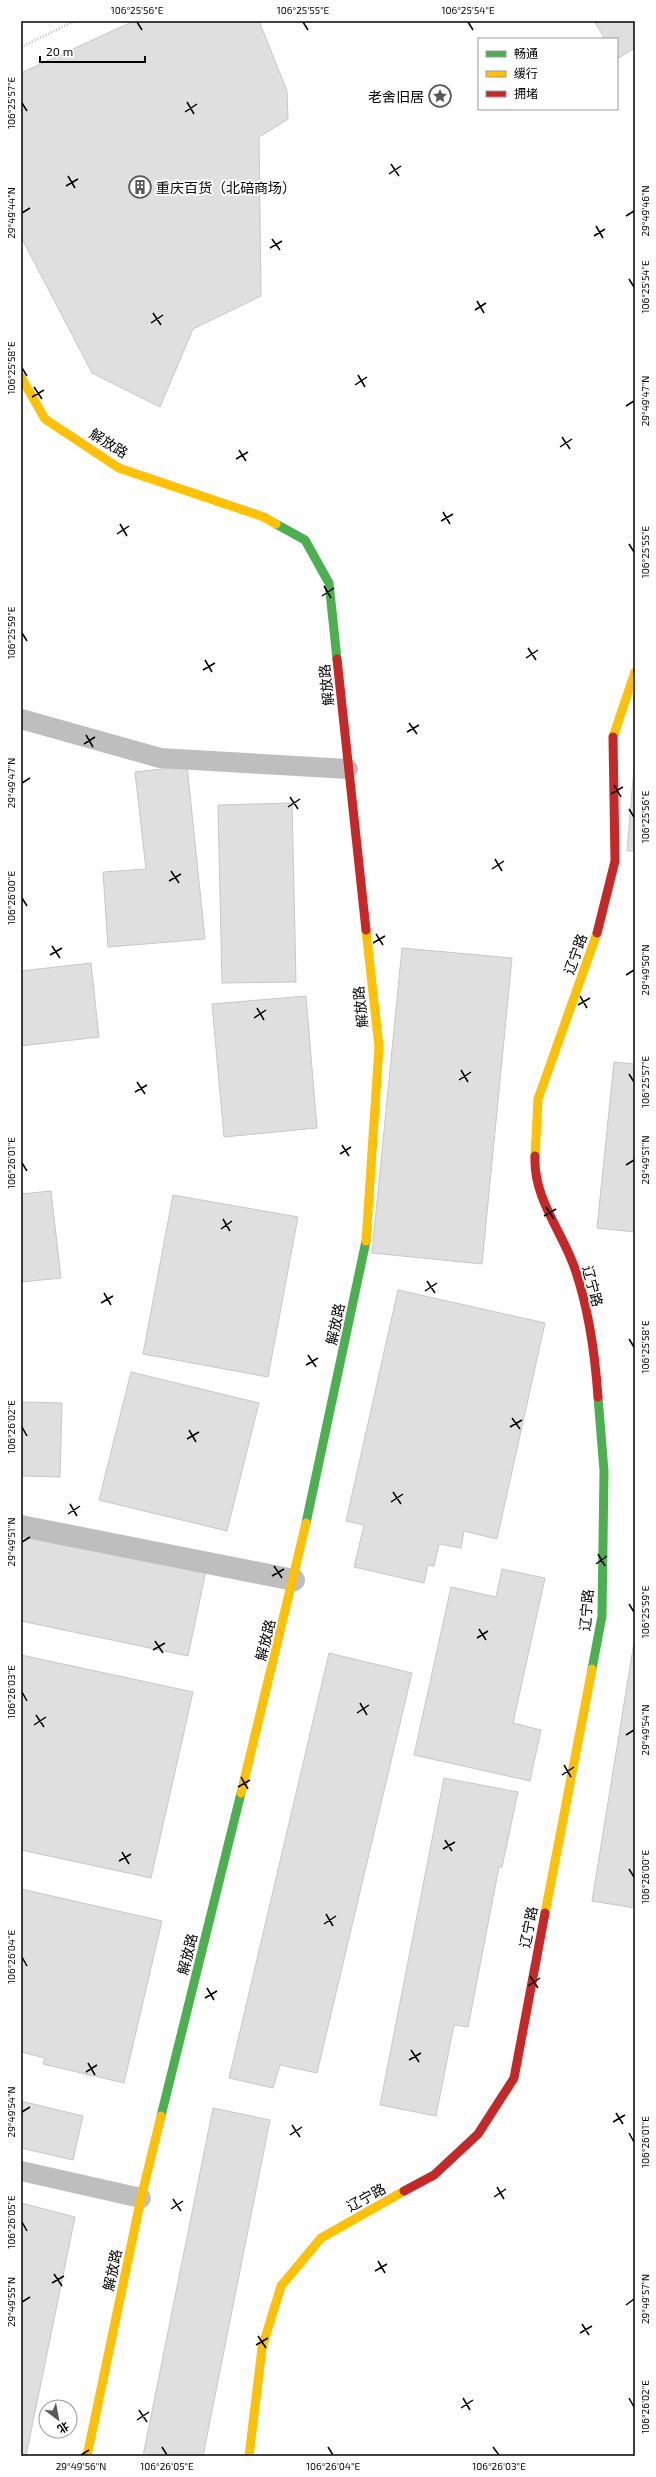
<svg xmlns="http://www.w3.org/2000/svg" width="656" height="2477" font-family="'Exo 2','Noto Sans SC',sans-serif">
<style>
.building{fill:#dfdfdf;stroke:#c7c7c7}
.lines{fill:none;stroke-linecap:round;stroke-linejoin:round}
.path{stroke:#b9b9b9;stroke-width:2.5;stroke-dasharray:1 2;stroke-linecap:butt}
.lane{stroke:#bebebe;stroke-width:20}
.street{stroke:#bebebe;stroke-width:22}
.fast{stroke:#4caf50;stroke-width:9}
.slow{stroke:#ffc107;stroke-width:9}
.jam{stroke:#c62828;stroke-width:9}
.ticks{fill:none;stroke:#000;stroke-width:1.5}
.labels{text-anchor:middle;dominant-baseline:central;stroke-width:4;stroke-linejoin:round;paint-order:stroke}
.poi-label{font-size:14px;fill:#000;stroke:#fff;text-anchor:end}
.street-label{font-size:14px;fill:#000;stroke:#fff}
.neatline{fill:none;stroke:#000;stroke-width:1.5}
.ticks-label{font-size:10px;text-anchor:middle;fill:#000}
</style>
<rect width="100%" height="100%" fill="#fff"/>
<g class="building">
<path d="M134 21H259L287 91 288 119 259 137 261 296 193 329 160 407 92 373 21 237V73Z"/>
<path d="M594 21H635V48L617 59V39H605Z"/>
<path d="M635 756V851H627Z"/>
<path d="M187 766 205 939 108 947 103 872 146 869 135 772Z"/>
<path d="M292 803 296 982 222 983 218 805Z"/>
<path d="M402 948 512 958 482 1264 372 1253Z"/>
<path d="M91 963 99 1037 21 1046V971Z"/>
<path d="M306 996 317 1128 224 1137 212 1004Z"/>
<path d="M614 1062 635 1064V1232L597 1228Z"/>
<path d="M51 1191 61 1278 21 1282V1194Z"/>
<path d="M173 1195 298 1217 268 1377 143 1354Z"/>
<path d="M398 1290 545 1323 497 1539 464 1531 461 1548 439 1544 434 1566 428 1565 424 1583 354 1567 364 1525 346 1521Z"/>
<path d="M131 1372 259 1403 227 1531 99 1500Z"/>
<path d="M21 1402 62 1403 60 1477 21 1476Z"/>
<path d="M21 1527 207 1566 188 1656 21 1621Z"/>
<path d="M502 1569 545 1578 513 1723 541 1730 530 1781 414 1755 451 1587 496 1597Z"/>
<path d="M635 1636V1908L592 1901Z"/>
<path d="M329 1653 412 1673 317 2073 280 2065 273 2088 229 2078Z"/>
<path d="M21 1655 193 1692 151 1878 21 1850Z"/>
<path d="M444 1778 518 1792 502 1867H499L468 2027 454 2025 436 2116 380 2105Z"/>
<path d="M21 1889 162 1921 124 2083 43 2064 45 2058 21 2052Z"/>
<path d="M21 2101 83 2116 73 2160 21 2148Z"/>
<path d="M213 2108 270 2120 203 2456H143Z"/>
<path d="M21 2203 75 2217 26 2456H21Z"/>
</g>
<g class="lines">
<path class="path" d="M21 47 75 21"/>
<g class="lane">
<path d="M21 719 160 758 348 769"/>
<path d="M21 2171 141 2198"/>
</g>
<path class="street" d="M21 1526 294 1580"/>
<g class="fast">
<path d="M276 524 305 540 329 583 337 659"/>
<path d="M306 1523 366 1241"/>
<path d="M592 1669 602 1616 604 1471 598 1397"/>
<path d="M161 2116 241 1793"/>
</g>
<g class="slow">
<path d="M21 377 45 419 119 468 264 517 276 524"/>
<path d="M613 737 635 672"/>
<path d="M535 1156 538 1099 597 933"/>
<path d="M366 1241 379 1047 366 930"/>
<path d="M241 1793 306 1523"/>
<path d="M545 1913 592 1669"/>
<path d="M87 2456 141 2198 161 2116"/>
<path d="M249 2456 262 2348 281 2286 321 2238 404 2191"/>
</g>
<g class="jam">
<path d="M337 659 366 930"/>
<path d="M597 933 615 861 613 737"/>
<path d="M535 1156C533 1198 562 1231 575 1269 589 1310 595 1354 598 1397"/>
<path d="M404 2191 434 2175 478 2134 514 2078 545 1913"/>
</g>
</g>
<path class="ticks" d="M137 22 142 30M303 22 308 30M468 22 473 30M187 102 194 114M22 103 27 111M185 112 197 104M391 164 399 176M389 174 401 166M68 176 75 188M66 186 78 179M22 213 30 208M626 216 634 211M596 226 603 238M594 236 605 229M272 239 280 250M270 248 282 241M629 279 634 287M477 301 484 313M475 310 486 303M153 313 161 325M151 323 163 315M22 368 27 376M358 375 365 387M355 385 367 377M34 387 42 399M32 397 44 390M626 406 634 401M562 437 570 449M560 447 572 439M239 450 246 461M236 459 248 452M443 512 450 524M441 521 453 514M120 524 127 536M117 534 129 526M629 544 634 552M324 586 331 598M322 596 334 588M22 633 27 641M528 648 536 660M526 658 538 650M205 660 212 672M203 670 215 663M409 723 417 734M407 732 419 725M86 735 93 747M84 744 95 737M22 783 30 778M614 785 621 797M611 794 623 787M290 797 298 809M288 807 300 799M629 809 634 817M495 859 502 871M492 869 504 861M171 871 179 883M169 881 181 874M22 898 27 906M376 934 383 945M373 943 385 936M52 946 60 958M50 955 62 948M626 975 634 970M580 996 587 1008M578 1005 590 998M257 1008 264 1020M254 1018 266 1010M461 1070 468 1082M629 1074 634 1082M459 1080 471 1072M137 1082 145 1094M135 1092 147 1085M342 1145 349 1156M340 1154 351 1147M22 1163 27 1171M626 1165 634 1160M546 1207 554 1219M544 1216 556 1209M223 1219 230 1231M221 1229 232 1221M427 1281 435 1293M425 1291 437 1283M104 1293 111 1305M101 1303 113 1296M629 1339 634 1347M308 1355 316 1367M306 1365 318 1358M512 1418 520 1429M22 1427 27 1436M510 1427 522 1420M189 1430 196 1442M187 1439 199 1432M393 1492 401 1504M391 1502 403 1494M70 1504 77 1516M68 1514 80 1506M22 1542 30 1537M598 1554 605 1566M596 1564 607 1556M274 1566 282 1578M272 1576 284 1569M629 1604 634 1612M479 1629 486 1640M477 1638 488 1631M155 1641 163 1653M153 1650 165 1643M22 1692 27 1701M360 1703 367 1715M357 1713 369 1705M36 1715 44 1727M34 1725 46 1717M626 1735 634 1730M564 1765 571 1777M562 1775 574 1767M241 1777 248 1789M238 1787 250 1780M445 1840 452 1851M443 1849 455 1842M122 1852 129 1864M119 1861 131 1854M629 1869 634 1877M326 1914 333 1926M324 1924 336 1916M22 1957 27 1966M530 1976 538 1988M528 1986 540 1978M207 1988 214 2000M205 1998 217 1991M411 2050 419 2062M409 2060 421 2053M88 2063 95 2075M86 2072 97 2065M22 2112 30 2107M616 2113 623 2124M613 2122 625 2115M292 2125 300 2137M629 2133 634 2142M290 2135 302 2127M497 2187 504 2199M494 2197 506 2189M173 2199 181 2211M171 2209 183 2201M22 2222 27 2231M378 2261 385 2273M375 2271 387 2264M54 2274 62 2286M52 2283 64 2276M22 2302 30 2297M626 2305 634 2299M582 2324 589 2335M580 2333 592 2326M258 2336 266 2348M256 2345 268 2338M463 2398 470 2410M629 2398 634 2407M461 2408 473 2400M139 2410 147 2422M137 2420 149 2412M162 2447 167 2455M328 2447 333 2455M493 2447 499 2455M81 2455 89 2450"/>
<defs>
<g id="sight-ring" transform="scale(1.15)"><circle r="9.5" fill="#fff" stroke="#595959" stroke-width="1.5"/><path d="M0-6L1.8-2.2L6-1.7L2.9 1.2L3.7 5.4L0 3.3L-3.7 5.4L-2.9 1.2L-6-1.7L-1.8-2.2Z" fill="#595959"/></g>
<g id="building-ring" transform="scale(1.15)"><circle r="9.5" fill="#fff" stroke="#595959" stroke-width="1.5"/><path d="M-4-6H4V6H1V3H-1V6H-4ZM-2.5-4.3h1.7v1.8h-1.7ZM.8-4.3h1.7v1.8H.8ZM-2.5-1h1.7V.8h-1.7ZM.8-1h1.7V.8H.8Z" fill="#595959"/></g>
</defs>
<g fill-rule="evenodd">
<use href="#sight-ring" x="440" y="96"/>
<use href="#building-ring" x="140" y="187"/>
</g>
<g class="labels">
<g class="poi-label">
<text x="424" y="96">老舍旧居</text>
<text x="156" y="187" text-anchor="start">重庆百货（北碚商场）</text>
</g>
<g class="street-label">
<text transform="translate(109 443) rotate(32)">解放路</text>
<text transform="translate(326 685) rotate(-96)">解放路</text>
<text transform="translate(575 954) rotate(-70)">辽宁路</text>
<text transform="translate(360 1007) rotate(-96)">解放路</text>
<text transform="translate(593 1286) rotate(75)">辽宁路</text>
<text transform="translate(335 1324) rotate(-78)">解放路</text>
<text transform="translate(586 1610) rotate(-85)">辽宁路</text>
<text transform="translate(265 1640) rotate(-76)">解放路</text>
<text transform="translate(528 1927) rotate(-79)">辽宁路</text>
<text transform="translate(187 1954) rotate(-76)">解放路</text>
<text transform="translate(366 2197) rotate(-29)">辽宁路</text>
<text transform="translate(112 2270) rotate(-78)">解放路</text>
</g>
</g>
<rect width="656" height="2477" fill="none" stroke="#ffffff" stroke-width="44"/>
<rect x="478" y="38" width="140" height="72" fill="#ffffff" stroke="#999999"/>
<rect x="486" y="51" width="20" height="6" fill="#4caf50" stroke="#999999"/>
<text x="514" y="58" font-size="12" fill="#000000">畅通</text>
<rect x="486" y="71" width="20" height="6" fill="#ffc107" stroke="#999999"/>
<text x="514" y="78" font-size="12" fill="#000000">缓行</text>
<rect x="486" y="91" width="20" height="6" fill="#c62828" stroke="#999999"/>
<text x="514" y="98" font-size="12" fill="#000000">拥堵</text>
<g transform="translate(58 2419) rotate(148)"><circle r="19" fill="#ffffff" stroke="#999999"/>
<path d="M0-3L7 15L0 10L-7 15Z" fill="#595959"/>
<text y="-6" font-size="11" font-weight="bold" text-anchor="middle" fill="#000000">北</text>
</g>
<path d="M40 56v6h105v-6" fill="none" stroke="#000000" stroke-width="2"/>
<text x="46" y="56" font-size="12" fill="#000000" stroke="#ffffff" stroke-width="3" paint-order="stroke">20 m</text>
<rect x="22" y="22" width="612" height="2433" class="neatline"/>
<g class="ticks-label">
<text x="137" y="14">106°25'56"E</text>
<text x="303" y="14">106°25'55"E</text>
<text x="468" y="14">106°25'54"E</text>
<text transform="translate(11 103) rotate(-90)" y="4">106°25'57"E</text>
<text transform="translate(645 211) rotate(-90)" y="4">29°49'46"N</text>
<text transform="translate(11 213) rotate(-90)" y="4">29°49'44"N</text>
<text transform="translate(645 287) rotate(-90)" y="4">106°25'54"E</text>
<text transform="translate(11 368) rotate(-90)" y="4">106°25'58"E</text>
<text transform="translate(645 401) rotate(-90)" y="4">29°49'47"N</text>
<text transform="translate(645 552) rotate(-90)" y="4">106°25'55"E</text>
<text transform="translate(11 633) rotate(-90)" y="4">106°25'59"E</text>
<text transform="translate(11 783) rotate(-90)" y="4">29°49'47"N</text>
<text transform="translate(645 817) rotate(-90)" y="4">106°25'56"E</text>
<text transform="translate(11 898) rotate(-90)" y="4">106°26'00"E</text>
<text transform="translate(645 970) rotate(-90)" y="4">29°49'50"N</text>
<text transform="translate(645 1082) rotate(-90)" y="4">106°25'57"E</text>
<text transform="translate(645 1160) rotate(-90)" y="4">29°49'51"N</text>
<text transform="translate(11 1163) rotate(-90)" y="4">106°26'01"E</text>
<text transform="translate(645 1347) rotate(-90)" y="4">106°25'58"E</text>
<text transform="translate(11 1427) rotate(-90)" y="4">106°26'02"E</text>
<text transform="translate(11 1542) rotate(-90)" y="4">29°49'51"N</text>
<text transform="translate(645 1612) rotate(-90)" y="4">106°25'59"E</text>
<text transform="translate(11 1692) rotate(-90)" y="4">106°26'03"E</text>
<text transform="translate(645 1730) rotate(-90)" y="4">29°49'54"N</text>
<text transform="translate(645 1877) rotate(-90)" y="4">106°26'00"E</text>
<text transform="translate(11 1957) rotate(-90)" y="4">106°26'04"E</text>
<text transform="translate(11 2112) rotate(-90)" y="4">29°49'54"N</text>
<text transform="translate(645 2142) rotate(-90)" y="4">106°26'01"E</text>
<text transform="translate(11 2222) rotate(-90)" y="4">106°26'05"E</text>
<text transform="translate(645 2299) rotate(-90)" y="4">29°49'57"N</text>
<text transform="translate(11 2302) rotate(-90)" y="4">29°49'55"N</text>
<text transform="translate(645 2407) rotate(-90)" y="4">106°26'02"E</text>
<text x="81" y="2470">29°49'56"N</text>
<text x="167" y="2470">106°26'05"E</text>
<text x="333" y="2470">106°26'04"E</text>
<text x="499" y="2470">106°26'03"E</text>
</g>
</svg>
